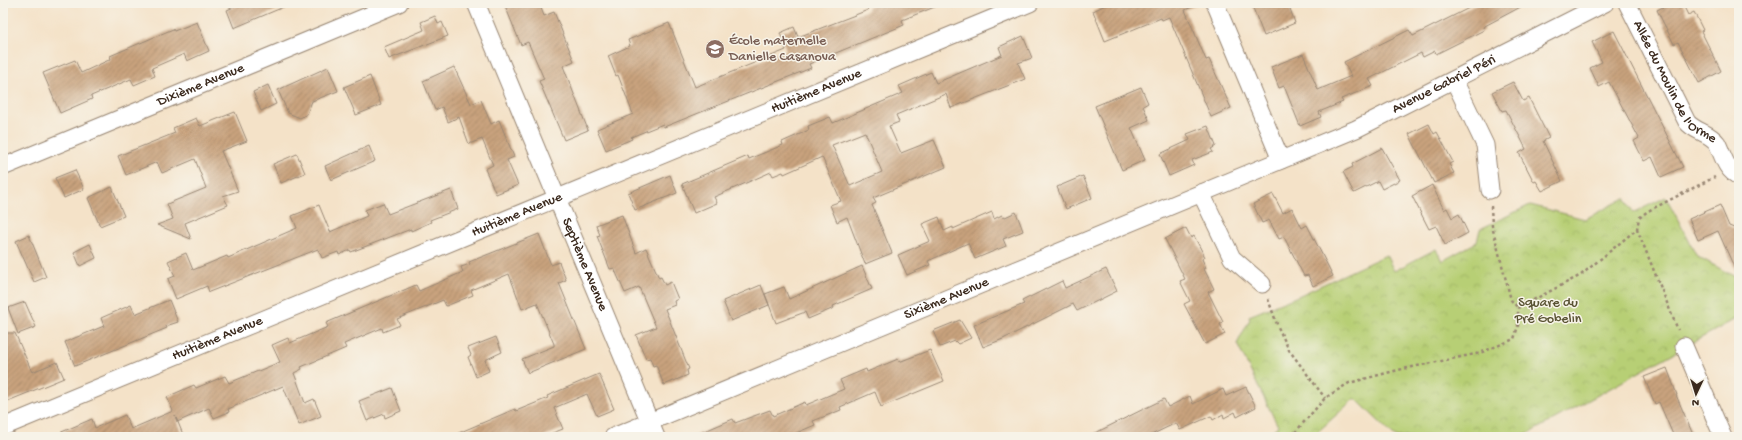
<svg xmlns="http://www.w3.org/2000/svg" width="1742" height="440" font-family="'Gochi Hand',sans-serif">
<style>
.park{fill:url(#park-crowns);stroke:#797c49}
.building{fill:url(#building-hatch);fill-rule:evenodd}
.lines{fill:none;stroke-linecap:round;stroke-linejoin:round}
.minor-casing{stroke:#988673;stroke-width:19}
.path{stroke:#988673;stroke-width:2.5;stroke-dasharray:3 3;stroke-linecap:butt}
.minor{stroke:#fff;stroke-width:17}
.labels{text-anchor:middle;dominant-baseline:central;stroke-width:3;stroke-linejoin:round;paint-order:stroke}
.education-label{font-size:14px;fill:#785e54;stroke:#f7f3e8;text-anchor:start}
.street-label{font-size:14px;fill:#3b2a1e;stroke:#f7f3e8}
.park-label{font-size:14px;fill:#5a5334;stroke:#f7f3e8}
</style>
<defs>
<pattern id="park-crowns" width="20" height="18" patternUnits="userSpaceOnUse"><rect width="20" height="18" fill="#b7cf74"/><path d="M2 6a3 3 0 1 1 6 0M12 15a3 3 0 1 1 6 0" fill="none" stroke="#9eb264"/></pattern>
<pattern id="building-hatch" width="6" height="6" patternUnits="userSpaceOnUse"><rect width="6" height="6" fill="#c9a37e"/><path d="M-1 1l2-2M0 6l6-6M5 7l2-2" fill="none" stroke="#a48567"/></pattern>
</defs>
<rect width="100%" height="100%" fill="#f7f3e8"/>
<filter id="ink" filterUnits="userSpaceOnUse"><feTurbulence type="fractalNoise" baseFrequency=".025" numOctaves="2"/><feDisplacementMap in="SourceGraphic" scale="8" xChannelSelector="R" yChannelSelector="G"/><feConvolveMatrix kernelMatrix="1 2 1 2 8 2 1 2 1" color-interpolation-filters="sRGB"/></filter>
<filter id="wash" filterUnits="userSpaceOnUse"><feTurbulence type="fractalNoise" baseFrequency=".012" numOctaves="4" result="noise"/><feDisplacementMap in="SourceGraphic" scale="16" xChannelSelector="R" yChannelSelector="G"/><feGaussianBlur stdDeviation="0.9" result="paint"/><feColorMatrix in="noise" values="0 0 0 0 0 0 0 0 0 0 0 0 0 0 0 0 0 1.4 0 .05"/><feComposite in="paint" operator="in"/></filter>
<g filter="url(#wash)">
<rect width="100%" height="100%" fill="#f4e2c8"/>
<path class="park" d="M1666 197 1697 256 1739 279V317L1522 437H1395L1355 398 1312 437H1271L1267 435 1278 426 1237 344 1250 319 1249 316 1298 296 1386 255 1394 271 1436 249 1442 261 1477 242 1480 229 1530 205 1585 219 1625 198 1633 213Z"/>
<g id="blocks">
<g class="building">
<path d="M243 3H293L234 28 227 10Z"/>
<path d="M504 3H539L544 16 554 12 574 61 563 66 588 130 564 140 539 81 544 79 528 42 521 45Z"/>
<path d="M879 3 942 4 902 20 904 25 809 64 811 68 664 127 663 124 631 137 632 139 606 150 597 129 633 114 618 75 616 76 608 56 630 46 628 40 669 23 695 87 786 50 780 33 794 27 798 37 868 10 867 8Z"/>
<path d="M1110 3H1201L1185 10 1206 60 1209 59 1231 108 1211 117 1169 17 1162 20 1161 18 1105 41 1093 11Z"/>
<path d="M1251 3H1288L1295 23 1264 36Z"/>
<path d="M1479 3H1528L1483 27 1484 30 1436 54 1435 51 1423 57 1421 53 1369 79 1373 86 1341 99 1343 102 1319 112 1321 117 1300 126 1284 86 1279 88 1271 67 1303 54 1318 90 1351 76 1344 62 1409 30 1413 36Z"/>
<path d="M1671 3H1682L1688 15 1694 12 1703 30 1701 31 1721 71 1699 83 1678 42 1674 44 1657 10Z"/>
<path d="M435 16 438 24 442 22 448 36 389 59 384 47 424 30 421 22Z"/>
<path d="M197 22 209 51 187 61 184 54 152 68 155 76 134 85 131 79 91 96 92 99 60 113 43 73 75 60 81 73 111 59 110 56 173 29 174 31Z"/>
<path d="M1614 31 1683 167 1661 177 1652 157 1644 161 1634 141 1639 138 1609 82 1599 87 1590 68 1602 62 1592 42Z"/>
<path d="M1023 36 1032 58 1018 63 1025 79 951 108 946 94 896 115 899 122 889 126 901 153 934 140 946 167 873 198 876 203 872 205 892 253 865 264 847 217 837 222 830 205 841 201 822 157 784 174 783 172 773 176 771 172 714 197 717 203 694 213 682 184 748 156 749 159 783 145 782 142 809 130 808 126 830 117 833 123 903 93 899 86 931 72 936 83 1002 55 999 47ZM865 132 882 172 850 186 832 145Z"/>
<path d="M328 67 338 91 312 101 307 114 300 118 288 113 278 90Z"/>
<path d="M454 67 471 104 481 100 491 124 499 120 514 157 507 160 518 185 496 194 485 169 493 165 482 139 469 144 459 117 448 122 442 107 435 110 423 81Z"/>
<path d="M370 76 381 105 356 115 344 87Z"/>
<path d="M1513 82 1523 101 1529 98 1549 138 1543 141 1562 181 1542 191 1536 181 1534 182 1519 153 1526 149 1521 139 1506 110 1502 111 1492 92Z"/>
<path d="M268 85 276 104 261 111 253 92Z"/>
<path d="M1141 87 1148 103 1143 106 1149 120 1131 128 1145 160 1122 170 1095 106Z"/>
<path d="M235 112 247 141 221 151 238 191 223 196 228 205 185 223 191 239 157 225 173 219 167 204 206 188 195 159 162 173 157 162 126 175 118 156 175 133 173 128 196 118 200 126Z"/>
<path d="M1429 124 1434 134 1437 132 1453 162 1449 164 1454 173 1434 183 1409 134Z"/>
<path d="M1208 126 1216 146 1211 149 1213 152 1192 160 1194 165 1169 176 1160 154 1190 140 1187 134Z"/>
<path d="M369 146 375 161 331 180 325 166Z"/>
<path d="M1382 148 1400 180 1382 189 1378 181 1354 193 1343 172 1353 167 1352 164Z"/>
<path d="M297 154 305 173 281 183 273 164Z"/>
<path d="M75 170 84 189 64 198 55 178Z"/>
<path d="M670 175 677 193 635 210 628 193Z"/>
<path d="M1083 176 1092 198 1066 209 1057 187Z"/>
<path d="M1432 185 1444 210 1447 208 1452 218 1459 214 1468 233 1445 245 1436 226 1429 229 1412 196Z"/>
<path d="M112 187 124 216 100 226 88 198Z"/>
<path d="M451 190 458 209 430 220 431 222 411 231V229L351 252 350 250 339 255 338 252 322 258 318 249 209 292 207 286 176 299 168 279 175 276 168 261 186 253 193 270 227 256 228 258 297 228 292 216 319 205 330 232 367 216 365 210 383 203 388 214Z"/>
<path d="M1273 194 1283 213 1292 208 1302 228 1307 225 1333 276 1313 286 1308 275 1304 276 1284 237 1279 239 1269 220 1262 223 1253 204Z"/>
<path d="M1720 205 1729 226 1739 230V278L1718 231 1698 240 1689 219Z"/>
<path d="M992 212 994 219 1002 215 1003 218 1016 212 1023 231 1003 239 1006 246 975 259 968 243 928 261 930 265 907 275 898 255 930 241 922 224 939 217 944 231 953 227V229Z"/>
<path d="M622 215 636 253 646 248 659 278 661 277 665 285 671 282 678 299 674 301 675 305 665 309 689 369 687 370 688 375 664 385 656 365 653 366 650 358 646 359 636 335 656 327 639 287 625 293 614 268 610 269 597 236 600 235 596 225Z"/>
<path d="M1186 228 1191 238 1194 236 1205 257 1202 259 1206 268 1204 269 1214 289 1208 292 1223 322 1220 324 1225 334 1205 344 1184 304 1190 301 1180 281 1185 279 1165 239Z"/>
<path d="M539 234 551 265 559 262 566 280 559 283 586 349 528 373 522 359 554 346V344L537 303 522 309 509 274 471 290 473 295 446 306 443 300 397 319 400 325 383 332 382 328 344 344 346 348 301 367 302 369 294 373 305 403 314 399 321 416 299 425 283 386 228 409 229 412 214 418 209 408 177 422 175 415 184 437H50L92 419 95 428 125 415 131 429 173 411 167 397 194 385 196 388 225 376 229 383 280 362 272 345 288 338 290 343 328 327 326 323 416 285 419 291 463 272 461 267 470 264 469 262Z"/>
<path d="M29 235 46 277 34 282 16 241Z"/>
<path d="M90 244 96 258 80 266 74 252Z"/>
<path d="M862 266 872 289 833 306 834 308 808 319 805 312 776 323 765 294 784 287 789 299Z"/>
<path d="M1106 269 1117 291 1077 311 1073 304 1003 339 983 347 974 325 1024 304 1022 301 1062 281 1065 288Z"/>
<path d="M761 285 769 305 731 321 723 301Z"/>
<path d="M169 300 178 322 166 326 167 328 75 366 65 342 104 326 101 318 131 305 135 314Z"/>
<path d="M25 302 36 327 18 334 8 308Z"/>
<path d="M960 320 971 338 958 344 955 341 940 347 933 331Z"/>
<path d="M3 333H15L32 372 57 362 64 378 3 403Z"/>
<path d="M496 337 502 352 485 360 489 371 476 377 468 357 471 355 468 348Z"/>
<path d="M930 350 944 381 881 407 875 392 840 407 841 410 813 421 815 425 787 437H691L733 419 735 423 770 410 773 416 805 402 806 405 844 389 840 380 866 369 867 372 898 359 899 362Z"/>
<path d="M1667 368 1677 395H1676L1694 437H1674L1659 402 1655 404 1644 377Z"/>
<path d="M599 374 614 409 597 416 587 394 554 408 563 429 542 437H449L515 409 516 411 548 398 547 396Z"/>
<path d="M1246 387 1256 407 1237 417 1235 412 1224 418 1223 414 1213 420 1211 416 1180 430 1176 423 1147 437H1087L1164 399 1168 407 1190 396 1193 404 1223 389 1226 396Z"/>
<path d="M392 388 401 411 385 418 384 414 367 421 359 401Z"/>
</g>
</g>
</g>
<g filter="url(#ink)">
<use href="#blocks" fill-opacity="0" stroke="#988673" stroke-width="1"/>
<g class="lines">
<g class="minor-casing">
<g id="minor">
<path id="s1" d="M476 3 656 437"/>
<path d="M1215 3 1281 160"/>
<path id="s2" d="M1627 3 1687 122C1695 132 1709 132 1717 143 1723 155 1726 171 1739 176"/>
<path d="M1454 80 1485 145 1490 190"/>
<path id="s3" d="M3 167 399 3"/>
<path d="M1201 193 1232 258 1262 284"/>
<path d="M1684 346 1723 437"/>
<path id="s4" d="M3 427 1030 3"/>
<path id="s5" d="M613 437 1356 129 1605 3"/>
</g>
</g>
<g class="path">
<path d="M1491 206 1492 226 1511 300 1518 308"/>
<path d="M1637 229 1678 330"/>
<path d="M1268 299 1278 327 1289 350 1325 398"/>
<path d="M1291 437 1325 398 1349 383 1398 370 1480 353 1514 339 1518 326V308L1581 275 1637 229 1639 218 1648 211 1715 177"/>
</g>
<use href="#minor" class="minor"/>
</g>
</g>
<defs>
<g id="school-disc" transform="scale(1)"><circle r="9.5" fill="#8d6e63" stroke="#f7f3e8"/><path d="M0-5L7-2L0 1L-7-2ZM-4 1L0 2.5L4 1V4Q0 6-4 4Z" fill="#fff"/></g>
</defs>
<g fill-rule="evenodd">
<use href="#school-disc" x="715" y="49"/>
</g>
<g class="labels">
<g class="education-label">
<text x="729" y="41">École maternelle<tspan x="729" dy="16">Danielle Casanova</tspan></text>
</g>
<g class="street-label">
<text stroke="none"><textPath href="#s2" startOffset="94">Allée du Moulin de l'Orme</textPath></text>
<text stroke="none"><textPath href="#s3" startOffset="214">Dixième Avenue</textPath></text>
<text stroke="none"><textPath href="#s5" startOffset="903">Avenue Gabriel Péri</textPath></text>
<text stroke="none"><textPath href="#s4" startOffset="880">Huitième Avenue</textPath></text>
<text stroke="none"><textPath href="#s4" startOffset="556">Huitième Avenue</textPath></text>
<text stroke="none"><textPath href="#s1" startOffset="283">Septième Avenue</textPath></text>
<text stroke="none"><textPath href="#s5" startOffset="361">Sixième Avenue</textPath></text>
<text stroke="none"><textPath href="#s4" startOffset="232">Huitième Avenue</textPath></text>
</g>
<g class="park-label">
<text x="1548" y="303">Square du<tspan x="1548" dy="16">Pré Gobelin</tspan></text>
</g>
</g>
<rect width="1742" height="440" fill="none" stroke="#f7f3e8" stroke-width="16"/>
<g transform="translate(1696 394) rotate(184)" stroke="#f7f3e8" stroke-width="3" paint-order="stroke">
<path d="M0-3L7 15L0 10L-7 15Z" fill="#3b2a1e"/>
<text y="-6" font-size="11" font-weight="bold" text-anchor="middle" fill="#3b2a1e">N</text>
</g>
</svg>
